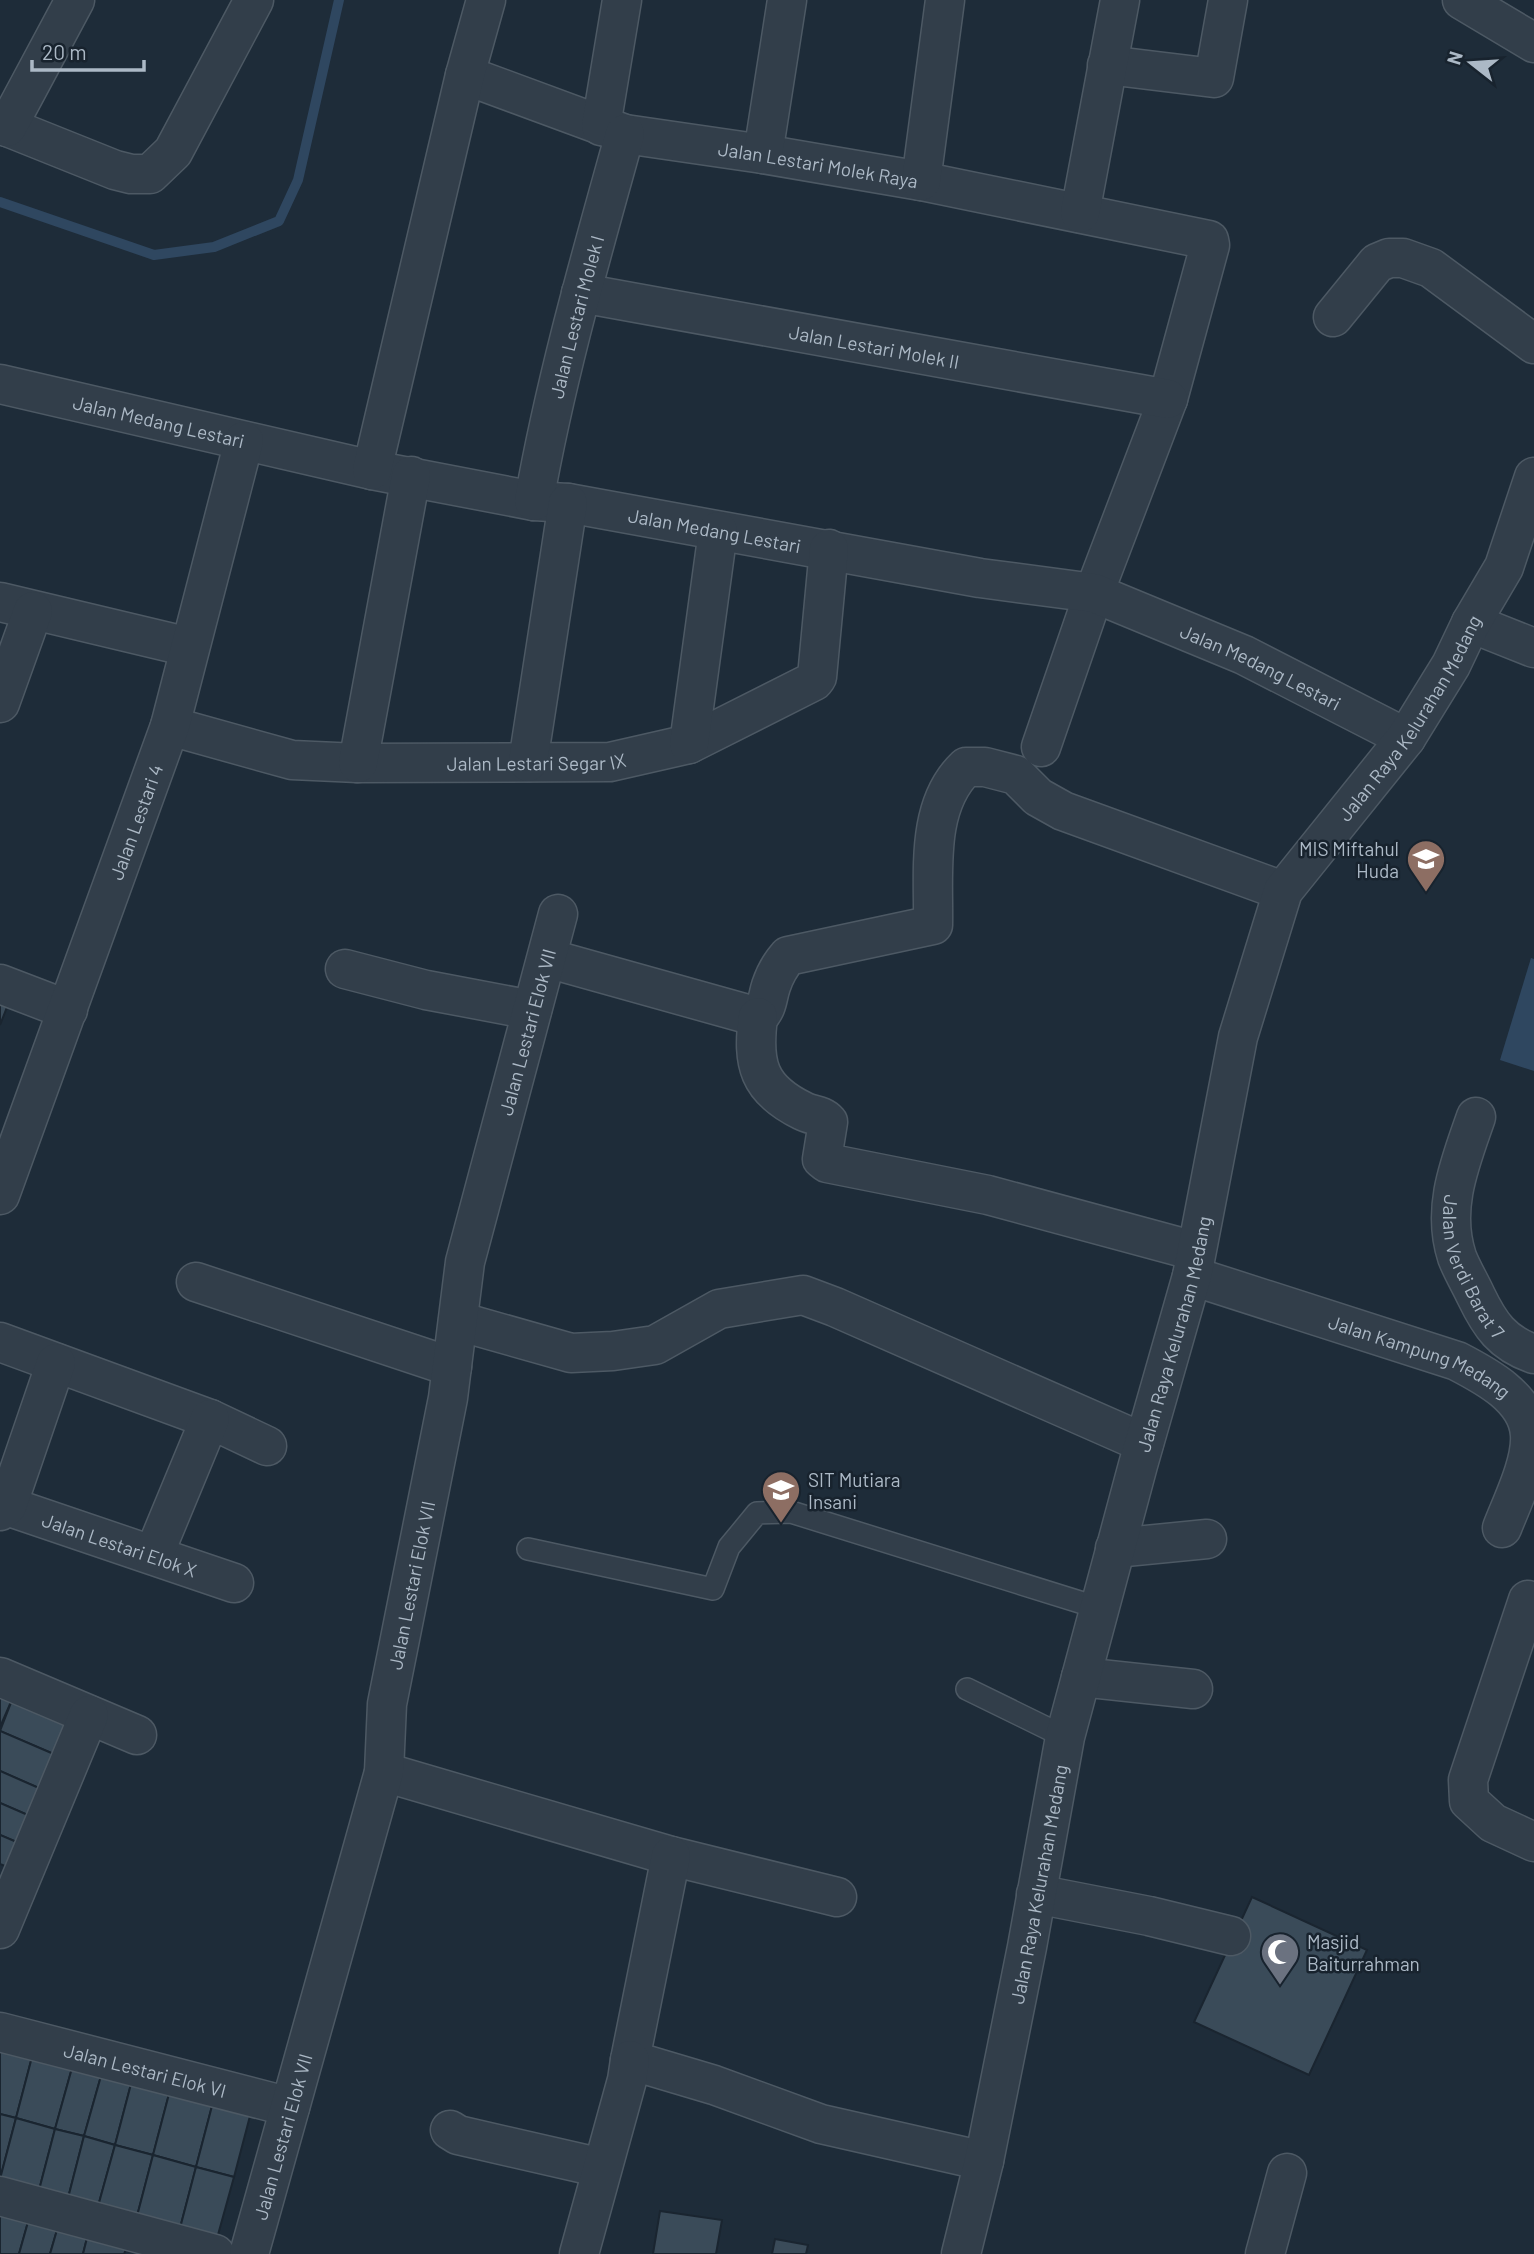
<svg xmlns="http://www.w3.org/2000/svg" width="1534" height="2254" font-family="Barlow,sans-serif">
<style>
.water{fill:#2f4760}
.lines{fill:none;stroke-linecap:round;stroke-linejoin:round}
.stream{stroke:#2f4760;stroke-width:10}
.building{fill:#3a4b59;stroke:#1a2530;stroke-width:2}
.service-casing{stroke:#4d5964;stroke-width:24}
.minor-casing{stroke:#4d5964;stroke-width:41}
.service{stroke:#323e4a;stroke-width:21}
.minor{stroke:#323e4a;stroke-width:38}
.labels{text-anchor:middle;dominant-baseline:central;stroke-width:5;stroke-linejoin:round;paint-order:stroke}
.street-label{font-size:19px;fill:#acb9c6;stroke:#18232e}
.poi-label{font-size:19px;fill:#acb9c6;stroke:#18232e;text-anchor:start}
</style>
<rect width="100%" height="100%" fill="#1e2c39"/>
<path class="water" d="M1531 958 1534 959V1071L1500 1060Z"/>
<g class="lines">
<path class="stream" d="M0 202 154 255 214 247 279 221 298 180 339 0"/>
</g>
<g class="building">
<path d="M0 992 11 997 0 1025Z"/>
<path d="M0 1689 14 1695 0 1727Z"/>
<path d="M14 1695 78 1722 63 1758 0 1731Z"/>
<path d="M0 1731 63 1758 48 1792 0 1771Z"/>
<path d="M0 1771 48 1792 37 1819 0 1803Z"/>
<path d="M0 1803 37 1819 26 1846 0 1835Z"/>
<path d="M0 1835 26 1846 15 1870 0 1864Z"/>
<path d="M1252 1897 1367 1950 1309 2075 1194 2022Z"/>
<path d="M0 2049 32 2057 16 2118 0 2114Z"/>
<path d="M32 2057 72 2068 55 2129 16 2118Z"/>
<path d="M72 2068 101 2076 84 2136 55 2129Z"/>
<path d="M101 2076 131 2084 115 2145 84 2136Z"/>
<path d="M131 2084 169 2094 153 2155 115 2145Z"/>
<path d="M169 2094 212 2106 196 2167 153 2155Z"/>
<path d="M212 2106 250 2116 234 2177 196 2167Z"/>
<path d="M0 2114 16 2118 0 2179Z"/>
<path d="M16 2118 55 2129 38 2194 0 2179Z"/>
<path d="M55 2129 84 2136 67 2202 38 2194Z"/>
<path d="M84 2136 115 2145 97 2210 67 2202Z"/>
<path d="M115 2145 153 2155 136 2220 97 2210Z"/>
<path d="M153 2155 196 2167 179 2232 136 2220Z"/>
<path d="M196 2167 234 2177 216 2242 179 2232Z"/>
<path d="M660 2211 722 2220 716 2254H653Z"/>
<path d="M0 2215 28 2222 19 2254H0Z"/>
<path d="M28 2222 57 2230 50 2254H19Z"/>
<path d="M57 2230 87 2238 83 2254H50Z"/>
<path d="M87 2238 126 2249 124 2254H83Z"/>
<path d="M775 2239 808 2245 806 2254H772Z"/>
</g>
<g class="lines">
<g class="service-casing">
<g id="service">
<path d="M528 1549 713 1589 729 1547 757 1513 791 1512 1099 1608"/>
<path d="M967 1689 1065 1737"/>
</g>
</g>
<g class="minor-casing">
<g id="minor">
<path d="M1462 0 1534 43"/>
<path d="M1107 65 1214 78 1228 0"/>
<path id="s1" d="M465 75 625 134 763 154 921 181 1209 240 1210 245 1168 399 1094 593 1041 747"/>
<path d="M0 124 115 170 131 174H150L173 152 254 0"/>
<path d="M601 126 622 0"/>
<path d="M7 127 75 0"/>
<path d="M763 154 787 0"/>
<path d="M921 181 945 0"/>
<path d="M1080 213 1120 0"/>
<path id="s2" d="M581 293 1168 399"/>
<path d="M1333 317 1377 263 1389 258H1403L1431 268 1534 344"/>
<path id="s3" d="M0 384 372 470 534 501 568 503 980 578 1094 593 1244 655 1406 738"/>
<path d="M372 470 465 75 486 0"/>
<path id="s4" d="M534 501C556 377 591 256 625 134"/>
<path d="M0 602 189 647"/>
<path d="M1471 623 1534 648"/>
<path d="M0 703 33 611"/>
<path id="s5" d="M170 726 292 760 358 763 610 762 689 744 814 681 817 677 829 549"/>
<path d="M689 744 718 531"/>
<path d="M528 762 568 503"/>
<path d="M358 763 411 476"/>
<path d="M547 958 758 1017C768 1008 767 998 771 986 775 974 780 965 788 956L933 925C934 873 925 806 966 767H985L1016 775 1038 797 1063 811 1283 891"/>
<path d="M345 969 426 990 532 1010"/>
<path d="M0 984 68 1010"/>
<path d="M758 1017C752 1064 758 1089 803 1111 812 1116 821 1114 828 1122L822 1159 827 1163 988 1195 1195 1251"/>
<path id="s6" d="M1476 1117C1460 1163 1441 1208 1457 1257 1462 1270 1470 1283 1476 1296 1490 1325 1502 1343 1534 1354"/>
<path id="s7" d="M0 1195 170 726 244 441"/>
<path id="s8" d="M1192 1276 1457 1361C1486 1376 1528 1398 1530 1435 1532 1462 1512 1502 1502 1528"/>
<path d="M196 1282 452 1367"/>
<path d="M458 1321 571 1353 613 1351 655 1345 719 1309 803 1295 835 1307 1144 1443"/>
<path d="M0 1342 210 1419 267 1446"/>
<path id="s9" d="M7 1506 234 1583"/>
<path d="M0 1511 7 1506 56 1363"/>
<path d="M1115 1548 1207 1539"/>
<path d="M154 1554 210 1419"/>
<path d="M1528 1600 1468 1780 1469 1801 1493 1823 1534 1842"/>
<path d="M0 1677 137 1735"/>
<path d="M1081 1677 1193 1689"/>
<path d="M384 1772 671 1856 837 1897"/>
<path d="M671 1856 630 2060 714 2085 821 2124 984 2161"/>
<path d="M1036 1894 1149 1916 1231 1936"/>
<path d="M0 1929 89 1715"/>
<path id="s10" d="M0 2032 290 2107"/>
<path d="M450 2130 458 2135 602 2168"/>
<path d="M0 2196 215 2254"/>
<path id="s11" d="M249 2254 384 1772 387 1704 448 1398 465 1262 558 914"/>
<path d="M579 2254 627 2080 630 2060"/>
<path id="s12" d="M961 2254 984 2161 1027 1947 1065 1737 1138 1465 1192 1276 1238 1037 1283 891 1406 738 1451 665 1471 623 1504 567 1534 477"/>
<path d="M1265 2254 1287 2173"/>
</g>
</g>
<use href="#service" class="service"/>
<use href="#minor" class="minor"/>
</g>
<defs>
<g id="school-pin" transform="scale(2.0125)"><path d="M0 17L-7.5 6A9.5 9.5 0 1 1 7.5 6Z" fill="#8d6e63" stroke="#18232e"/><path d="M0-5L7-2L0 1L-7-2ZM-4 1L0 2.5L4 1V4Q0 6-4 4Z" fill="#fff"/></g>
<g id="mosque-pin" transform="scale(2.0125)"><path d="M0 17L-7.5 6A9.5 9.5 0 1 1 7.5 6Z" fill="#6b7280" stroke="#18232e"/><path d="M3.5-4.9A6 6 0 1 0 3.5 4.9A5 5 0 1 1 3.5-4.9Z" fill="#fff"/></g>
</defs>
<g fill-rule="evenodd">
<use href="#school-pin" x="1426" y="859"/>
<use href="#school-pin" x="781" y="1490"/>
<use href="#mosque-pin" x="1280" y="1952"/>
</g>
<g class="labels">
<g class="street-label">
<text stroke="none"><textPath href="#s1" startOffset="366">Jalan Lestari Molek Raya</textPath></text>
<text stroke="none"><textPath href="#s4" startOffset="189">Jalan Lestari Molek I</textPath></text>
<text stroke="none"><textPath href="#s2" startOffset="298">Jalan Lestari Molek II</textPath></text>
<text stroke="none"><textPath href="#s3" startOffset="163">Jalan Medang Lestari</textPath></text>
<text stroke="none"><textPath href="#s3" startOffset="730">Jalan Medang Lestari</textPath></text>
<text stroke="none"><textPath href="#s3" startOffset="1297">Jalan Medang Lestari</textPath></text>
<text stroke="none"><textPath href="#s12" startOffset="1617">Jalan Raya Kelurahan Medang</textPath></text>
<text stroke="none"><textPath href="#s5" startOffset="371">Jalan Lestari Segar IX</textPath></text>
<text stroke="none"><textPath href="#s7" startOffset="397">Jalan Lestari 4</textPath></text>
<text stroke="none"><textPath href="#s11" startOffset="1256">Jalan Lestari Elok VII</textPath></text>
<text stroke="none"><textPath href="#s6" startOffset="158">Jalan Verdi Barat 7</textPath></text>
<text stroke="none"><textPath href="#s12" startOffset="945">Jalan Raya Kelurahan Medang</textPath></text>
<text stroke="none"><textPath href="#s8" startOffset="242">Jalan Kampung Medang</textPath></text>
<text stroke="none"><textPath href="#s9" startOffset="119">Jalan Lestari Elok X</textPath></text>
<text stroke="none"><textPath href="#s11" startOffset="690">Jalan Lestari Elok VII</textPath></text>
<text stroke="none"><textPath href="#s12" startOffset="378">Jalan Raya Kelurahan Medang</textPath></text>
<text stroke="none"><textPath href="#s10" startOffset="150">Jalan Lestari Elok VI</textPath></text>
<text stroke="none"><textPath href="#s11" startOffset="122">Jalan Lestari Elok VII</textPath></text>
</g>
<g class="poi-label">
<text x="1399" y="848" text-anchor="end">MIS Miftahul<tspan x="1399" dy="22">Huda</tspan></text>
<text x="808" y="1479">SIT Mutiara<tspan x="808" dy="22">Insani</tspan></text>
<text x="1307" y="1941">Masjid<tspan x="1307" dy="22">Baiturrahman</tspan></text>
</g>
</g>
<g transform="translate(1471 63) rotate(287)" stroke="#18232e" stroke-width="5" paint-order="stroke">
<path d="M0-5L12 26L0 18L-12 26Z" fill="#acb9c6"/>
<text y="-10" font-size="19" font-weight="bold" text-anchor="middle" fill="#acb9c6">N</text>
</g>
<path d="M32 60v10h112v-10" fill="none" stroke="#acb9c6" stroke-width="3.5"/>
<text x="42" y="60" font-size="21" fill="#acb9c6" stroke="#18232e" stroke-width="5" paint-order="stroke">20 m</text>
</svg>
